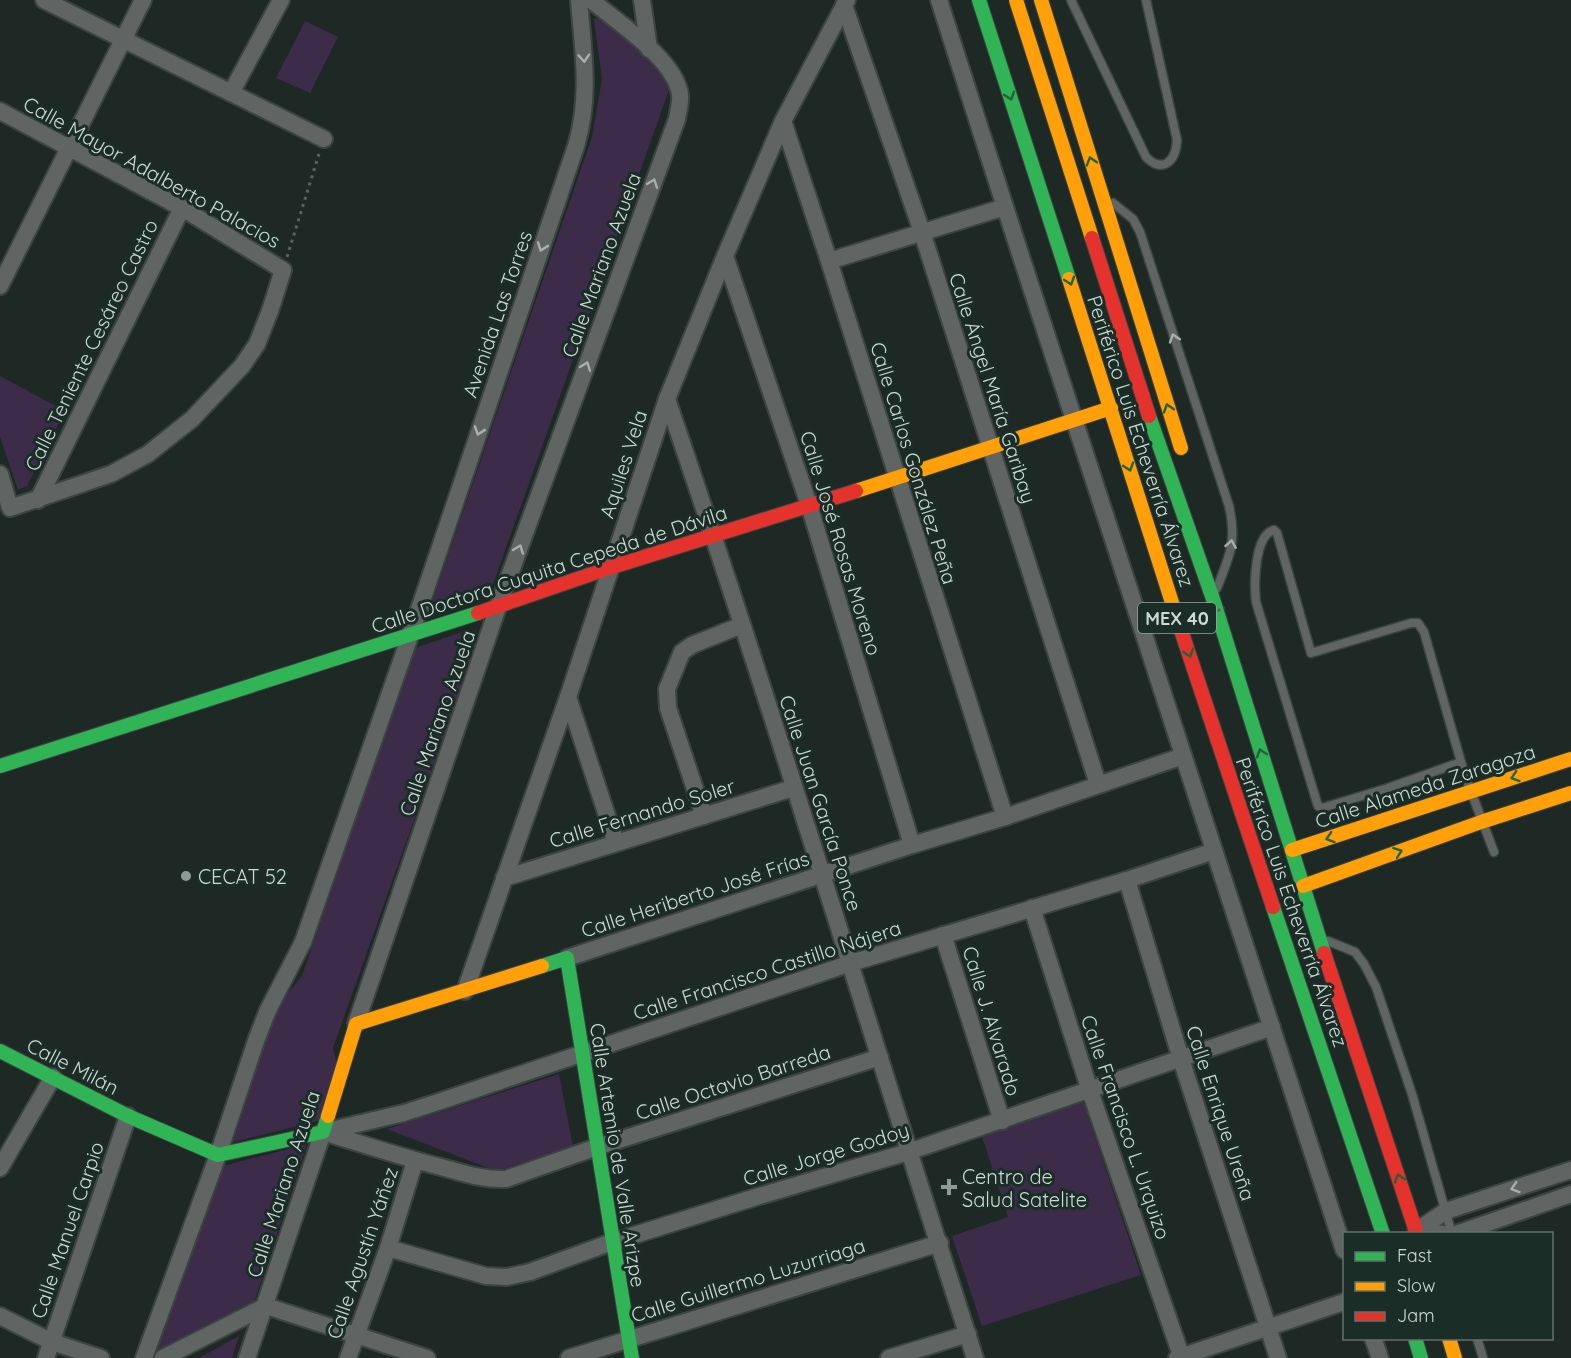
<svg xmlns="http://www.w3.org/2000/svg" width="1571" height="1358" font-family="Quicksand,sans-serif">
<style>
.green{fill:#3c2c4a}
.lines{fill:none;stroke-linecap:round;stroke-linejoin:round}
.lane-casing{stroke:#3b4441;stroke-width:11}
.street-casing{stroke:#3b4441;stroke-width:20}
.fast-casing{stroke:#3b4441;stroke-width:16}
.slow-casing{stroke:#3b4441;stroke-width:16}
.jam-casing{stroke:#3b4441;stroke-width:16}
.path{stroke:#5b615f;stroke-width:3;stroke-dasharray:3 4.5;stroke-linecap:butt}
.lane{stroke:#606563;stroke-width:8}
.street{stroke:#606563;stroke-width:16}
.fast{stroke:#30b455;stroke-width:14}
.slow{stroke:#ff9f0a;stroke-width:14}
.jam{stroke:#e5322d;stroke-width:14}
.slow-bridge-casing{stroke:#3b4441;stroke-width:16;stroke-linecap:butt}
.jam-bridge-casing{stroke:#3b4441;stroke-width:16;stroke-linecap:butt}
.path-bridge{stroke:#5b615f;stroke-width:3;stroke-dasharray:3 4.5;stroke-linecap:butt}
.slow-bridge{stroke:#ff9f0a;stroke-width:14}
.jam-bridge{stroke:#e5322d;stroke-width:14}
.oneway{stroke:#a7b0ac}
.oneway2{stroke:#236339}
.poi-dot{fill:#909b97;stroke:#1a2d27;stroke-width:2}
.labels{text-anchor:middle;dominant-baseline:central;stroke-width:6;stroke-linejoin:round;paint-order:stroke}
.shield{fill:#1a2d27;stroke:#97a5a0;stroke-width:1.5}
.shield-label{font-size:18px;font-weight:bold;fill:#cdd9d4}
.street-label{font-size:20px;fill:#cdd9d4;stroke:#1a2d27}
.poi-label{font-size:20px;fill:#cdd9d4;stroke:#1a2d27;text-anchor:start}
</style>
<rect width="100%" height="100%" fill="#1e2926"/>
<g class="green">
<path d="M602 17 668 75 669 90 492 587 430 608 592 137 602 79 594 19Z"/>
<path d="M305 21 338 37 310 93 276 78Z"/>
<path d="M0 376 65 411 27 486 18 490 0 437Z"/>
<path d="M465 631 474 633 477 642 333 1048 337 1066 318 1121 233 1142 277 1006 302 976 415 648Z"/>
<path d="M559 1074 573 1147 496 1171 387 1129Z"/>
<path d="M1083 1101 1141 1275 982 1326 952 1236 1008 1217 981 1133Z"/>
<path d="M307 1144 253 1305 153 1358 223 1166Z"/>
<path d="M239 1336 232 1358H199Z"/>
</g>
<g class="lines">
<g class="lane-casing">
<g id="lane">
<path d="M1071 0 1146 157C1163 174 1176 161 1177 140L1146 0"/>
<path d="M1113 203 1133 219 1140 232 1229 506C1237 541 1230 555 1217 588"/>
<path d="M1461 762 1388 788 1322 808 1318 806 1256 602C1254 585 1254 535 1274 530L1277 533 1311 653 1411 623H1418L1424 632 1461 762 1464 773 1494 852"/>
<path d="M1328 941 1355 952 1364 964 1376 987 1412 1094 1452 1234"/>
<path d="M1477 1338 1483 1358"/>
</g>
</g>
<g class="street-casing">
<g id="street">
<path d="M44 0 324 139"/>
<path d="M642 0 649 49"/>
<path d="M939 0 1005 207 1344 1250"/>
<path d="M844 5 922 232 1098 784"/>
<path d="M231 93 281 0"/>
<path d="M0 111 182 208 283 270 270 311 257 344 242 366 192 419 148 454 111 474 10 508 0 474"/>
<path d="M783 121 829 261 1005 817"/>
<path d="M725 256 809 505 912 845"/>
<path d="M829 261 1005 207"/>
<path d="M0 286 143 0"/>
<path d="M667 399C776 717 872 1039 975 1358"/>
<path d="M38 500 182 208"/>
<path d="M568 697 616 843"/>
<path d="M704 816 668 708 667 689 682 652 692 645 742 625"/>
<path d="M504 878 793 788"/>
<path d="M1127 880 1181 1059 1278 1358"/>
<path d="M1032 908 1090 1091 1182 1358"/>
<path d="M943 935 1002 1121"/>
<path d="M567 958 912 845 1005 817 1183 756"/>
<path d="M465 991 568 697 667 399 725 256 783 121 847 0"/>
<path d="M356 1024 499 604 677 119C678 112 681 102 680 95 676 60 617 22 591 0"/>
<path d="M323 1132 404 1113 435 1103 851 963 1127 880 1214 851"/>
<path d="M323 1132C362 1144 401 1157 441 1167 463 1173 483 1180 506 1179L597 1147 880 1057"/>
<path d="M0 1168 53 1077"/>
<path d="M1416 1231 1446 1211 1571 1170"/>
<path d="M1416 1231 1443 1234"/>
<path d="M1456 1234 1571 1194"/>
<path d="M388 1248 486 1276 507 1277 530 1272 612 1242 756 1197 908 1152 1272 1027"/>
<path d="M0 1316 52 1342 101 1358"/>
<path d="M1373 1338 1380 1358"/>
<path d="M46 1358 128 1116"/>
<path d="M144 1358 218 1155 257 1038 268 1010 303 942 410 636 576 146C591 96 583 51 579 0"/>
<path d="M163 1358 266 1306 427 1358"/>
<path d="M247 1358 323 1132"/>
<path d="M348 1358 388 1248 415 1161"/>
<path d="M569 1358 940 1243"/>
<path d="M889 1358 968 1334"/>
<path d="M1177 1358 1344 1302"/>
</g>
</g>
<g class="fast-casing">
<g id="fast">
<path d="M979 0 1069 279"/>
<path d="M1149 416 1213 599 1324 953"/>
<path d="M0 766 478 613"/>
<path d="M1273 907 1383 1234"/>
<path d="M542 966 567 958 632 1358"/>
<path d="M0 1051 128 1116 218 1155 323 1132 328 1116"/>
<path d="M1415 1338 1421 1358"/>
</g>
</g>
<g class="slow-casing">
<g id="slow">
<path d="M1041 0 1181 448"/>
<path d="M1069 279 1175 612"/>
<path d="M856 491 1111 408"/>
<path d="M1292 850 1571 759"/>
<path d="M1303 886 1481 822 1571 793"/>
<path d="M328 1116 356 1024 542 966"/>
<path d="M1449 1338 1455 1358"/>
</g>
</g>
<g class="jam-casing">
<g id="jam">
<path d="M1175 612 1273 907"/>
<path d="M478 613 612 567 856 491"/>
<path d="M1324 953 1417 1234"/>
</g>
</g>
<path class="path" d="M287 257 319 154"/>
<use href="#lane" class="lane"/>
<use href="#street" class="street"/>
<use href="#fast" class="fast"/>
<use href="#slow" class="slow"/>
<use href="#jam" class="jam"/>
<g class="slow-bridge-casing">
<path id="slow-bridge" d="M1016 0 1092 238"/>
</g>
<g class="jam-bridge-casing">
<path id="jam-bridge" d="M1092 238 1149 416"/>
</g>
<path class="path-bridge" d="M1168 628 1225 608"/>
<use href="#slow-bridge" class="slow-bridge"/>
<use href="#jam-bridge" class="jam-bridge"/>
</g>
<defs><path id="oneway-chevron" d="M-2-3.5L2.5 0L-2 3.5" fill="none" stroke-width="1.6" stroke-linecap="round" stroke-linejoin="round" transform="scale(1.5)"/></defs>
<g class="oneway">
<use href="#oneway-chevron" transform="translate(584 58) rotate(86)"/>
<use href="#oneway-chevron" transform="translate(653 183) rotate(-70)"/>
<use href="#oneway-chevron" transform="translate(542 247) rotate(109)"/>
<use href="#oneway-chevron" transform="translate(1174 338) rotate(-108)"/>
<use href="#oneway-chevron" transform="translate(586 366) rotate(-70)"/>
<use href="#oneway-chevron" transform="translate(479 431) rotate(109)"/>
<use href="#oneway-chevron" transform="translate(1231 544) rotate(-80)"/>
<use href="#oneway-chevron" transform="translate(519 549) rotate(-70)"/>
<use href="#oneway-chevron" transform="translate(1515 1188) rotate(162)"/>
</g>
<g class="oneway2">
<use href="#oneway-chevron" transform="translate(1010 96) rotate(72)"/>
<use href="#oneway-chevron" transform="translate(1091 161) rotate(-107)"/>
<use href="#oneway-chevron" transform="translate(1070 281) rotate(72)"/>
<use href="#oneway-chevron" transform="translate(1168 408) rotate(-108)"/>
<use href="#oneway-chevron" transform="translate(1129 467) rotate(72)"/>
<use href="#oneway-chevron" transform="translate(1189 653) rotate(72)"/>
<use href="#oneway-chevron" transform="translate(1261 753) rotate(-108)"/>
<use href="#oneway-chevron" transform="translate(1515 777) rotate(162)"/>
<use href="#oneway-chevron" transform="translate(1330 838) rotate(162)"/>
<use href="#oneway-chevron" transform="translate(1398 852) rotate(-20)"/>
<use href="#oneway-chevron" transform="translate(1399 1178) rotate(-108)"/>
</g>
<g class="poi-dot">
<circle cx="186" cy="876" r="6"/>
<path d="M946 1178h6v6h6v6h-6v6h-6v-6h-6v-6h6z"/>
</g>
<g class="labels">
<rect class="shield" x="1138" y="603" width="78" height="30" rx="4.5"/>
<g class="shield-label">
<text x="1177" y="618">MEX 40</text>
</g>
<g class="street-label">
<text transform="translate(152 172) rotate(29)">Calle Mayor Adalberto Palacios</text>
<text transform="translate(601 265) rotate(-70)">Calle Mariano Azuela</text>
<text transform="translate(497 314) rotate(-71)">Avenida Las Torres</text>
<text transform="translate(91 345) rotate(-64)">Calle Teniente Cesáreo Castro</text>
<text transform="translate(993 388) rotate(72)">Calle Ángel María Garibay</text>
<text transform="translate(1141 441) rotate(72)">Periférico Luis Echeverría Álvarez</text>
<text transform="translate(914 463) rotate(73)">Calle Carlos González Peña</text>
<text transform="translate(623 464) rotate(-72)">Aquiles Vela</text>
<text transform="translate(841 543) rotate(73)">Calle José Rosas Moreno</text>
<text transform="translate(549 569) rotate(-18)">Calle Doctora Cuquita Cepeda de Dávila</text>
<text transform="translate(437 723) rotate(-71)">Calle Mariano Azuela</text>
<text transform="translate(1425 786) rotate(-18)">Calle Alameda Zaragoza</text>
<text transform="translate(821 803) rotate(72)">Calle Juan García Ponce</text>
<text transform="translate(642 813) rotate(-17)">Calle Fernando Soler</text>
<text transform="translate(695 894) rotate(-18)">Calle Heriberto José Frías</text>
<text transform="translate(1292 902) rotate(71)">Periférico Luis Echeverría Álvarez</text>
<text transform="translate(767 970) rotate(-18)">Calle Francisco Castillo Nájera</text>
<text transform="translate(992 1021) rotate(73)">Calle J. Alvarado</text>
<text transform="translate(73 1066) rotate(27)">Calle Milán</text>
<text transform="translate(733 1082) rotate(-18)">Calle Octavio Barreda</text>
<text transform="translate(1221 1113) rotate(72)">Calle Enrique Ureña</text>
<text transform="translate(1126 1127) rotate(71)">Calle Francisco L. Urquizo</text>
<text transform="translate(826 1154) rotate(-17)">Calle Jorge Godoy</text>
<text transform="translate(618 1155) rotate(81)">Calle Artemio de Valle Arizpe</text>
<text transform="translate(283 1184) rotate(-72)">Calle Mariano Azuela</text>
<text transform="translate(67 1230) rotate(-71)">Calle Manuel Carpio</text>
<text transform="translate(362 1253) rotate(-71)">Calle Agustín Yáñez</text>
<text transform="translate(748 1280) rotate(-17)">Calle Guillermo Luzurriaga</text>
</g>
<g class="poi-label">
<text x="198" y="876">CECAT 52</text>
<text x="962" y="1176">Centro de<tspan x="962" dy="23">Salud Satelite</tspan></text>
</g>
</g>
<rect x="1343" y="1232" width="210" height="108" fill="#1a2d27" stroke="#62726c" stroke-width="1.5"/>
<rect x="1355" y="1252" width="30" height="9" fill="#30b455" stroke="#62726c" stroke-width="1.5"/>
<text x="1397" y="1262" font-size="18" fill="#cdd9d4">Fast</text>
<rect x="1355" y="1282" width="30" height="9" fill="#ff9f0a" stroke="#62726c" stroke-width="1.5"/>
<text x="1397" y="1292" font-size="18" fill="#cdd9d4">Slow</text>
<rect x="1355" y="1312" width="30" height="9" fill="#e5322d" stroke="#62726c" stroke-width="1.5"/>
<text x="1397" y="1322" font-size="18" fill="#cdd9d4">Jam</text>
</svg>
